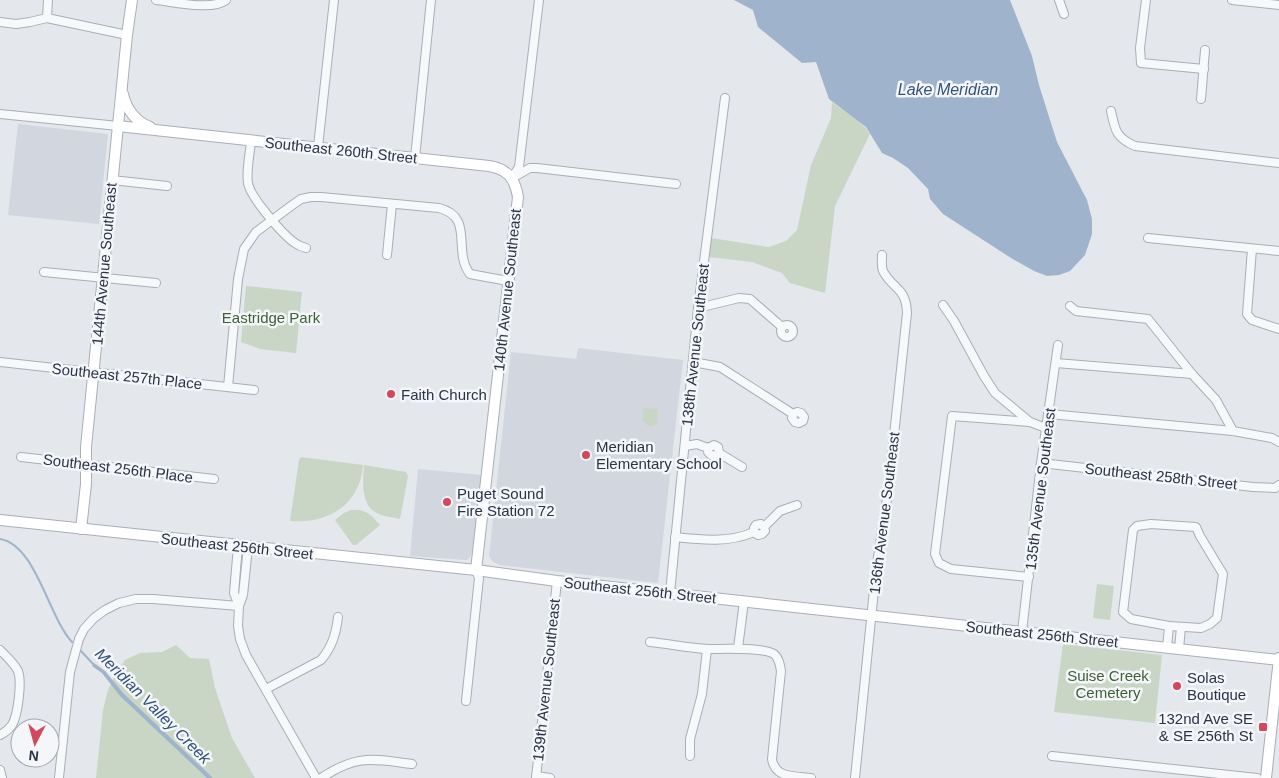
<svg xmlns="http://www.w3.org/2000/svg" width="1279" height="778" font-family="Helvetica,sans-serif">
<style>
.built{fill:#d2d6de}
.green{fill:#c9d6c5}
.water{fill:#9fb4cc}
.lines{fill:none;stroke-linecap:round;stroke-linejoin:round}
.stream{stroke:#9fb4cc;stroke-width:2}
.street-casing{stroke:#a9aeb7;stroke-width:10}
.secondary-casing{stroke:#a9aeb7;stroke-width:12}
.street{stroke:#f7f8fa;stroke-width:8}
.secondary{stroke:#fff;stroke-width:10}
.poi-dot{fill:#d1495b;stroke:#f4f6f9;stroke-width:2}
.labels{text-anchor:middle;dominant-baseline:central;stroke-width:5;stroke-linejoin:round;paint-order:stroke}
.street-label{font-size:15px;fill:#2b3445;stroke:#f4f6f9}
.park-label{font-size:15px;fill:#3f6138;stroke:#f4f6f9}
.poi-label{font-size:15px;fill:#2b3445;stroke:#f4f6f9;text-anchor:start}
.water-label{font-size:16px;font-style:italic;fill:#34527a;stroke:#f4f6f9}
</style>
<rect width="100%" height="100%" fill="#e4e7ec"/>
<g class="built">
<path d="M18 124 108 134 99 224 8 215Z"/>
<path d="M578 348 683 360 658 583 500 565 493 562 489 556 511 352 576 359Z"/>
<path d="M418 469 483 475 472 553 469 559 466 560 410 556Z"/>
</g>
<g class="green">
<path d="M832 102C845 112 862 120 870 134L835 206 825 293 790 283 782 273 752 262 709 257 711 238 769 247 786 241 797 230 811 165 831 118Z"/>
<path d="M246 286 302 292 296 353 260 349 241 342Z"/>
<path d="M643 408 658 409 657 423 653 426H648L642 420Z"/>
<path d="M301 457 363 465C360 505 328 524 290 521L299 460Z"/>
<path d="M364 465 406 472 408 476 400 519C393 517 383 517 377 513 360 505 363 480 364 465Z"/>
<path d="M351 510C364 508 372 515 380 525L356 545H353L335 520 344 513Z"/>
<path d="M1097 584 1114 586 1110 620 1093 618Z"/>
<path d="M1063 644 1162 655 1155 723 1054 712Z"/>
<path d="M176 645 190 658 209 659 215 688 232 738 255 778H96L103 710 108 690 115 675 125 660 140 653 162 652Z"/>
</g>
<g class="water">
<path d="M734 0H1010L1032 56 1039 85 1057 142 1087 200 1092 219V234L1085 255 1070 271 1059 275 1047 276 1034 271 1011 258 943 214 930 199 928 189 908 168 893 158 882 153 866 127 829 99 816 62 802 63 758 27 753 10Z"/>
<path d="M94 663 105 671 123 693 213 778H207L120 696 102 673 92 666Z"/>
</g>
<g class="lines">
<g class="stream">
<path d="M0 539C36 545 48 616 72 642"/>
<path d="M81 651 94 665"/>
</g>
<g class="street-casing">
<g id="street">
<path d="M156 0C174 2 212 11 226 0"/>
<path d="M1059 0 1064 14"/>
<path d="M1146 0 1140 48 1141 63 1204 69"/>
<path d="M1232 0 1279 5"/>
<path d="M47 18 48 0"/>
<path d="M0 22 16 24 30 22 47 18 127 35"/>
<path d="M1201 99 1205 50"/>
<path d="M1111 111C1115 130 1116 138 1135 146L1279 163"/>
<path d="M0 114 118 126"/>
<path d="M251 141C250 154 246 170 248 183 250 197 283 235 295 243 299 246 302 247 306 248"/>
<path d="M318 147 334 0"/>
<path d="M415 158 431 0"/>
<path d="M514 177 530 168H537L676 184"/>
<path d="M512 178 519 167 539 0"/>
<path d="M112 180 167 186"/>
<path d="M1148 238 1279 251"/>
<path d="M1252 249 1247 314 1252 320 1279 329"/>
<path d="M387 255 392 204"/>
<path d="M44 272 156 283"/>
<path d="M943 305 954 321 984 376 995 393 1030 422 1046 428"/>
<path d="M1070 306 1076 311 1148 319 1192 374 1216 400 1233 431"/>
<path d="M698 308 739 298 750 299 782 327"/>
<circle cx="787" cy="331" r="6"/>
<path d="M0 362 254 390"/>
<path d="M693 362 720 367 793 414 797 412 801 413 804 417 803 421 799 423 795 422 792 418 793 414"/>
<path d="M1056 363 1192 374"/>
<path d="M228 387 238 279 244 249 256 232 291 206 301 199 311 197H321L439 208C475 217 452 251 470 274L508 281"/>
<path d="M1049 414 1233 431 1272 438 1279 442"/>
<path d="M685 446 697 444 708 448 714 445 718 447 719 453 715 456 711 455 708 452V448"/>
<path d="M719 453 742 467"/>
<path d="M21 457 214 479"/>
<path d="M1041 463 1253 487 1275 488 1279 485"/>
<path d="M1151 524 1196 527 1200 536 1223 574 1217 618 1210 624 1201 628 1169 626 1131 619 1123 612 1133 530 1137 526Z"/>
<path d="M764 527 761 524 756 525 754 528V532L758 535 762 534 765 531 764 527 780 511 797 505"/>
<path d="M675 537C702 540 729 543 754 532"/>
<path d="M238 546 234 593 239 606"/>
<path d="M248 547 243 595 239 606 238 626 240 639 246 655 316 778"/>
<path d="M1029 577 951 569 939 563 935 554 952 416 1030 422"/>
<path d="M670 593 698 308 725 98"/>
<path d="M1022 632 1041 463 1058 345"/>
<path d="M650 642C670 644 689 648 708 649 722 649 763 647 774 654 779 658 780 665 781 671L772 759C775 778 793 776 811 778"/>
<path d="M738 648 744 601"/>
<path d="M1167 648 1169 626"/>
<path d="M1179 649 1181 627"/>
<path d="M0 650C6 656 14 663 18 671 22 682 18 715 12 725 9 729 4 733 0 735"/>
<path d="M266 689 321 660C332 647 336 634 338 617"/>
<path d="M466 701 479 578 476 570"/>
<path d="M690 756V739L702 694 707 649"/>
<path d="M1052 756 1257 778"/>
<path d="M0 770 2 778"/>
<path d="M536 776 550 778"/>
<path d="M59 778 70 672 79 639 84 629 94 618 105 610 119 603 136 599H153L239 606"/>
<path d="M321 778C358 754 371 759 412 764"/>
<path d="M536 778 557 581"/>
<path d="M855 778 876 570 888 492 907 313C906 287 893 290 883 271 881 266 882 260 882 255"/>
</g>
</g>
<g class="secondary-casing">
<g id="secondary">
<path d="M123 94C126 109 136 122 150 127"/>
<path d="M118 126 489 166C508 169 515 179 518 197L476 570"/>
<path d="M0 520 476 570 557 581 1279 660"/>
<path d="M81 529 86 484V447L127 35 132 0"/>
<path d="M1266 778 1279 658"/>
</g>
</g>
<use href="#street" class="street"/>
<use href="#secondary" class="secondary"/>
</g>
<g class="poi-dot">
<circle cx="391" cy="394" r="5"/>
<circle cx="586" cy="455" r="5"/>
<circle cx="447" cy="502" r="5"/>
<circle cx="1177" cy="686" r="5"/>
<rect x="1258" y="722" width="10" height="10" rx="2.5"/>
</g>
<g class="labels">
<g class="street-label">
<text transform="translate(341 150) rotate(6)">Southeast 260th Street</text>
<text transform="translate(104 264) rotate(-85)">144th Avenue Southeast</text>
<text transform="translate(507 290) rotate(-84)">140th Avenue Southeast</text>
<text transform="translate(695 345) rotate(-84)">138th Avenue Southeast</text>
<text transform="translate(127 376) rotate(6)">Southeast 257th Place</text>
<text transform="translate(118 468) rotate(7)">Southeast 256th Place</text>
<text transform="translate(1161 476) rotate(6)">Southeast 258th Street</text>
<text transform="translate(1040 489) rotate(-83)">135th Avenue Southeast</text>
<text transform="translate(884 513) rotate(-83)">136th Avenue Southeast</text>
<text transform="translate(237 546) rotate(6)">Southeast 256th Street</text>
<text transform="translate(640 590) rotate(6)">Southeast 256th Street</text>
<text transform="translate(1042 634) rotate(6)">Southeast 256th Street</text>
<text transform="translate(546 680) rotate(-84)">139th Avenue Southeast</text>
</g>
<g class="park-label">
<text x="271" y="317">Eastridge Park</text>
<text x="1108" y="675">Suise Creek<tspan x="1108" dy="17">Cemetery</tspan></text>
</g>
<g class="poi-label">
<text x="401" y="394">Faith Church</text>
<text x="596" y="446">Meridian<tspan x="596" dy="17">Elementary School</tspan></text>
<text x="457" y="493">Puget Sound<tspan x="457" dy="17">Fire Station 72</tspan></text>
<text x="1187" y="677">Solas<tspan x="1187" dy="17">Boutique</tspan></text>
<text x="1253" y="718" text-anchor="end">132nd Ave SE<tspan x="1253" dy="17">&amp; SE 256th St</tspan></text>
</g>
<g class="water-label">
<text x="948" y="89">Lake Meridian</text>
<text transform="translate(153 706) rotate(45)">Meridian Valley Creek</text>
</g>
</g>
<g transform="translate(35 743) rotate(186)"><circle r="24" fill="#f4f6f9" stroke="#a4a8b1"/>
<path d="M0-4L9 19L0 12L-9 19Z" fill="#d1495b"/>
<text y="-8" font-size="14" font-weight="bold" text-anchor="middle" fill="#2b3445">N</text>
</g>
</svg>
